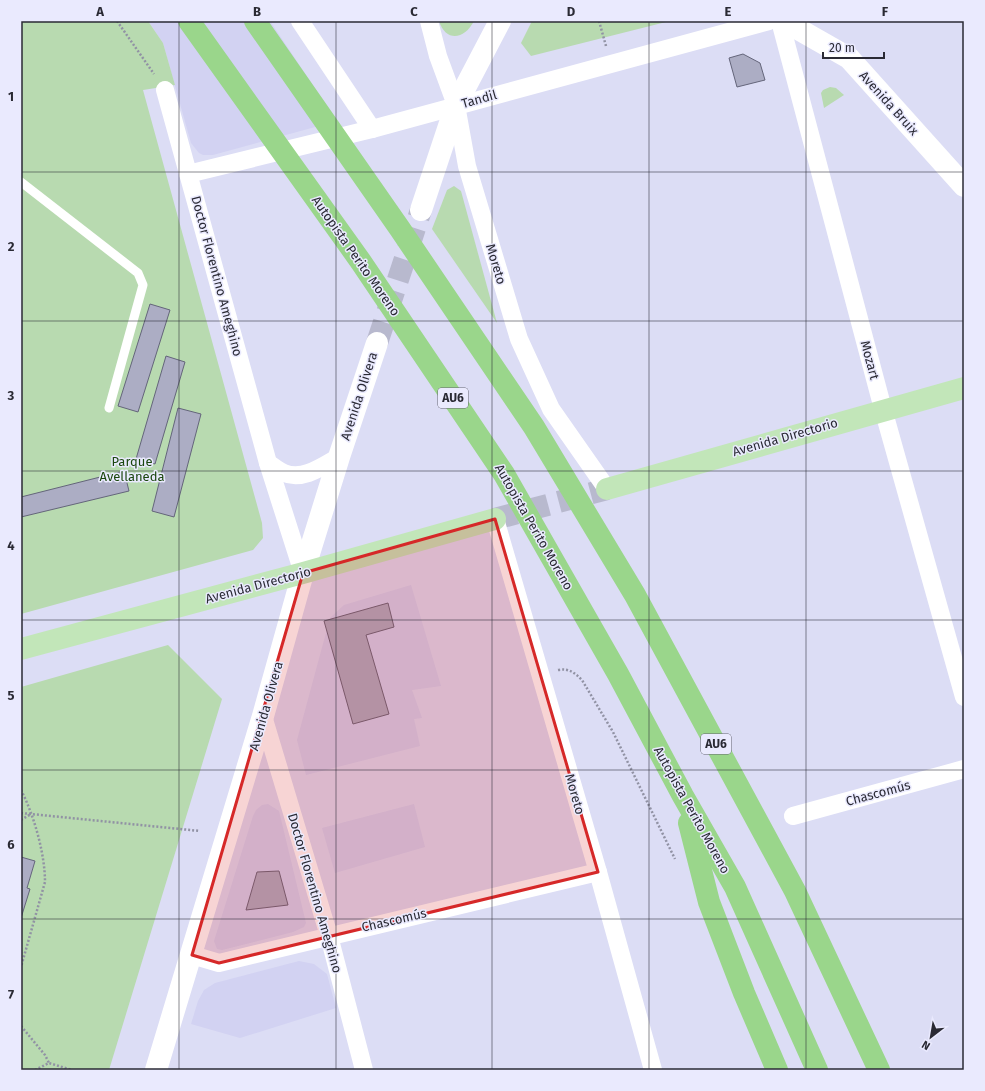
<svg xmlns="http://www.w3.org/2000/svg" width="985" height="1091" font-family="'Fira Sans',sans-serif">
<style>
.built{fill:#d2d2f2}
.green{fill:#b8dab0}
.building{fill:#acadc4;stroke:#64657a}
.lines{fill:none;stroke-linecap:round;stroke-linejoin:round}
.secondary-tunnel{stroke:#b8b9ce;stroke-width:22;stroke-dasharray:22 11;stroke-linecap:butt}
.primary-tunnel{stroke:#b8b9ce;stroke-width:22;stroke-dasharray:22 11;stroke-linecap:butt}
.path{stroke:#9192a4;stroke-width:2.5;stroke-dasharray:2 2;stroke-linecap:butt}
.service{stroke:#fff;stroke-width:9}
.minor{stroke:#fff;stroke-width:18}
.tertiary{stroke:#fff;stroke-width:22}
.secondary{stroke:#fff;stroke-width:22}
.primary{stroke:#c2e6b9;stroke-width:22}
.motorway{stroke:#9ad68b;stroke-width:22}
.marked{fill:#d62828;fill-opacity:0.2;stroke:#d62828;stroke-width:3;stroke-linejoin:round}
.grid{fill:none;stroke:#2a2a34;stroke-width:1;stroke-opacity:0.55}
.labels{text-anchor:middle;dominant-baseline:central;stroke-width:3;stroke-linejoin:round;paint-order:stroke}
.shield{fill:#eaeafe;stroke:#646471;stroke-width:1}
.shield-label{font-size:12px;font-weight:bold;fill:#2a2a34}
.street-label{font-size:13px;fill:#2a2a34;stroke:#eaeafe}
.park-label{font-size:13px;fill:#1a470d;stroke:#eaeafe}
.neatline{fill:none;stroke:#2a2a34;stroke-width:1.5}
.grid-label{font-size:13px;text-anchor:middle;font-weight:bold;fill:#2a2a34}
</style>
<rect width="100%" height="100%" fill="#dcddf5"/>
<g class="built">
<path d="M148 21H270L337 121 213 155H203L199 153 191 143 163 43Z"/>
<path d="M411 585 441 686 412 690 422 718 414 719 420 746 306 775 297 740 330 618 344 605Z"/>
<path d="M268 804 279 811 306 923 304 927 293 932 222 950 217 949 214 941 253 816 256 810 262 805Z"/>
<path d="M414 804 425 847 335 873 322 828Z"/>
<path d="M299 961 314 964 327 974 336 1008 240 1038 191 1024 198 1001 204 990 215 983Z"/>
</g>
<g class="green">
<path d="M21 21H148L163 43 175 85 143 90 262 523 263 538 253 550 21 614Z"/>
<path d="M439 21H474C465 39 446 43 439 21Z"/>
<path d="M532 21H670L531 56 521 43Z"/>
<path d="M830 87 836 88 844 95 824 108 821 93 823 90Z"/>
<path d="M454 186 461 191 497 323 432 229 447 190Z"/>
<path d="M168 645 222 699 109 1070H21V918L27 888 35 861 21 857V687Z"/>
</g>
<g class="building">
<path d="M743 54 760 63 765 80 737 87 729 58Z"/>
<path d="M150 304 170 310 138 412 118 406Z"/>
<path d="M166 356 185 362 155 464 136 459Z"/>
<path d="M178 408 201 414 174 517 152 511Z"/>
<path d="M124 471 129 491 21 517V497Z"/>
<path d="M388 603 394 627 366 635 389 714 353 724 324 621Z"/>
<path d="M21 857 35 861 27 888 30 889 21 918Z"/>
<path d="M279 871 288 905 246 910 257 872Z"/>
</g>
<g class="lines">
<path class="secondary-tunnel" d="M377 343 421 210"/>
<path class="primary-tunnel" d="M495 519 607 489"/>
<g class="path">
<path d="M117 21 154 74"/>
<path d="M599 21 606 46"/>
<path d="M558 670C569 668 575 673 582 680L613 732 675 859"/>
<path d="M21 790C34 815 45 854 45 882L21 967"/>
<path d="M21 813 200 831"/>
<path d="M21 820 31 814"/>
<path d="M21 1026 45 1055 49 1063"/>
<path d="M35 1070 49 1063 72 1070"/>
</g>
<path class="service" d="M21 182 138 273 143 285 109 408"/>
<g class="minor">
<path d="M300 21 372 129"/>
<path d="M429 21 438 56 456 105 467 166 519 339 551 409 607 489"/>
<path d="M780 21 883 409 964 697"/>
<path d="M165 90 268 463 303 573"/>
<path d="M188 174 372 129 769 21"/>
<path d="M268 463C273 466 279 471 284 473 303 481 323 466 339 457"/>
<path d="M495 519 598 872 653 1070"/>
<path d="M263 716 329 936 364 1070"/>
<path d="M793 816 964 769"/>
<path d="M192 955 219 963 598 872"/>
</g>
<path class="tertiary" d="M784 21 849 58 964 186"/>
<g class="secondary">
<path d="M421 210 456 105 500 21"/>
<path d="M156 1070 263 716 303 573 339 457 377 343"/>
</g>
<g class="primary">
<path d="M607 489 964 388"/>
<path d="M21 649 303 573 495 519"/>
</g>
<g class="motorway">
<path d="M189 21 361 262 504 474 618 674 683 796 735 887 817 1070"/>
<path d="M255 21 400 229 534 427 635 595 795 891 879 1070"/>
<path d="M689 823 709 902 744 993 777 1070"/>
</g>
</g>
<path class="marked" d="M495 519 598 872 219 963 192 955 303 573Z"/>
<path class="grid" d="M179 21V1070M336 21V1070M492 21V1070M649 21V1070M806 21V1070M21 172H964M21 321H964M21 471H964M21 620H964M21 770H964M21 919H964"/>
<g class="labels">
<g class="shield">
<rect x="438" y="388" width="30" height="20" rx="3"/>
<rect x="701" y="734" width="30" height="20" rx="3"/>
</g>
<g class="shield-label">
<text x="453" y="398">AU6</text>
<text x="716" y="744">AU6</text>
</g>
<g class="street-label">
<text transform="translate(479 99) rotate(-16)">Tandil</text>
<text transform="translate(889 103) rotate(48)">Avenida Bruix</text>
<text transform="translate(356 256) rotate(55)">Autopista Perito Moreno</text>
<text transform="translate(496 264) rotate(73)">Moreto</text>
<text transform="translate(217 276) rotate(75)">Doctor Florentino Ameghino</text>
<text transform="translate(870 360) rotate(75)">Mozart</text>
<text transform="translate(359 396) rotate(-72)">Avenida Olivera</text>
<text transform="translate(785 437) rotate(-16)">Avenida Directorio</text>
<text transform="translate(534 527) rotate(60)">Autopista Perito Moreno</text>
<text transform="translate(258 585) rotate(-15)">Avenida Directorio</text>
<text transform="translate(266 706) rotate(-74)">Avenida Olivera</text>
<text transform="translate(878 793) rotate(-15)">Chascomús</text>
<text transform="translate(575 794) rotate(74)">Moreto</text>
<text transform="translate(692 810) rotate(61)">Autopista Perito Moreno</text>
<text transform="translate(315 893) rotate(74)">Doctor Florentino Ameghino</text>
<text transform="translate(394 920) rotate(-13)">Chascomús</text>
</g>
<g class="park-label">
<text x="132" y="461">Parque<tspan x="132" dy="15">Avellaneda</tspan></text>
</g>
</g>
<rect width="985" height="1091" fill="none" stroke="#eaeafe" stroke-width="44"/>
<g transform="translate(931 1037) rotate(211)" stroke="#eaeafe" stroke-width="3" paint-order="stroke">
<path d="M0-3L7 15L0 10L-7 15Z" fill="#2a2a34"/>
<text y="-6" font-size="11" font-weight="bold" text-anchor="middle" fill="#2a2a34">N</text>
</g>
<path d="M823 52v6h61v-6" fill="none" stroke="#2a2a34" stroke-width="2"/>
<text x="829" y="52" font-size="12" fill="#2a2a34" stroke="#eaeafe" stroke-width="3" paint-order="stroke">20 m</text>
<rect x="22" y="22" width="941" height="1047" class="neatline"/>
<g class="grid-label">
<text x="100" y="16">A</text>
<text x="257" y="16">B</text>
<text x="414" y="16">C</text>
<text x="571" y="16">D</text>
<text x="728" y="16">E</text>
<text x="885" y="16">F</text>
<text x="11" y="101">1</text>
<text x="11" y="251">2</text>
<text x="11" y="400">3</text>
<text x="11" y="550">4</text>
<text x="11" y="700">5</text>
<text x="11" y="849">6</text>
<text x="11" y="999">7</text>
</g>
</svg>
